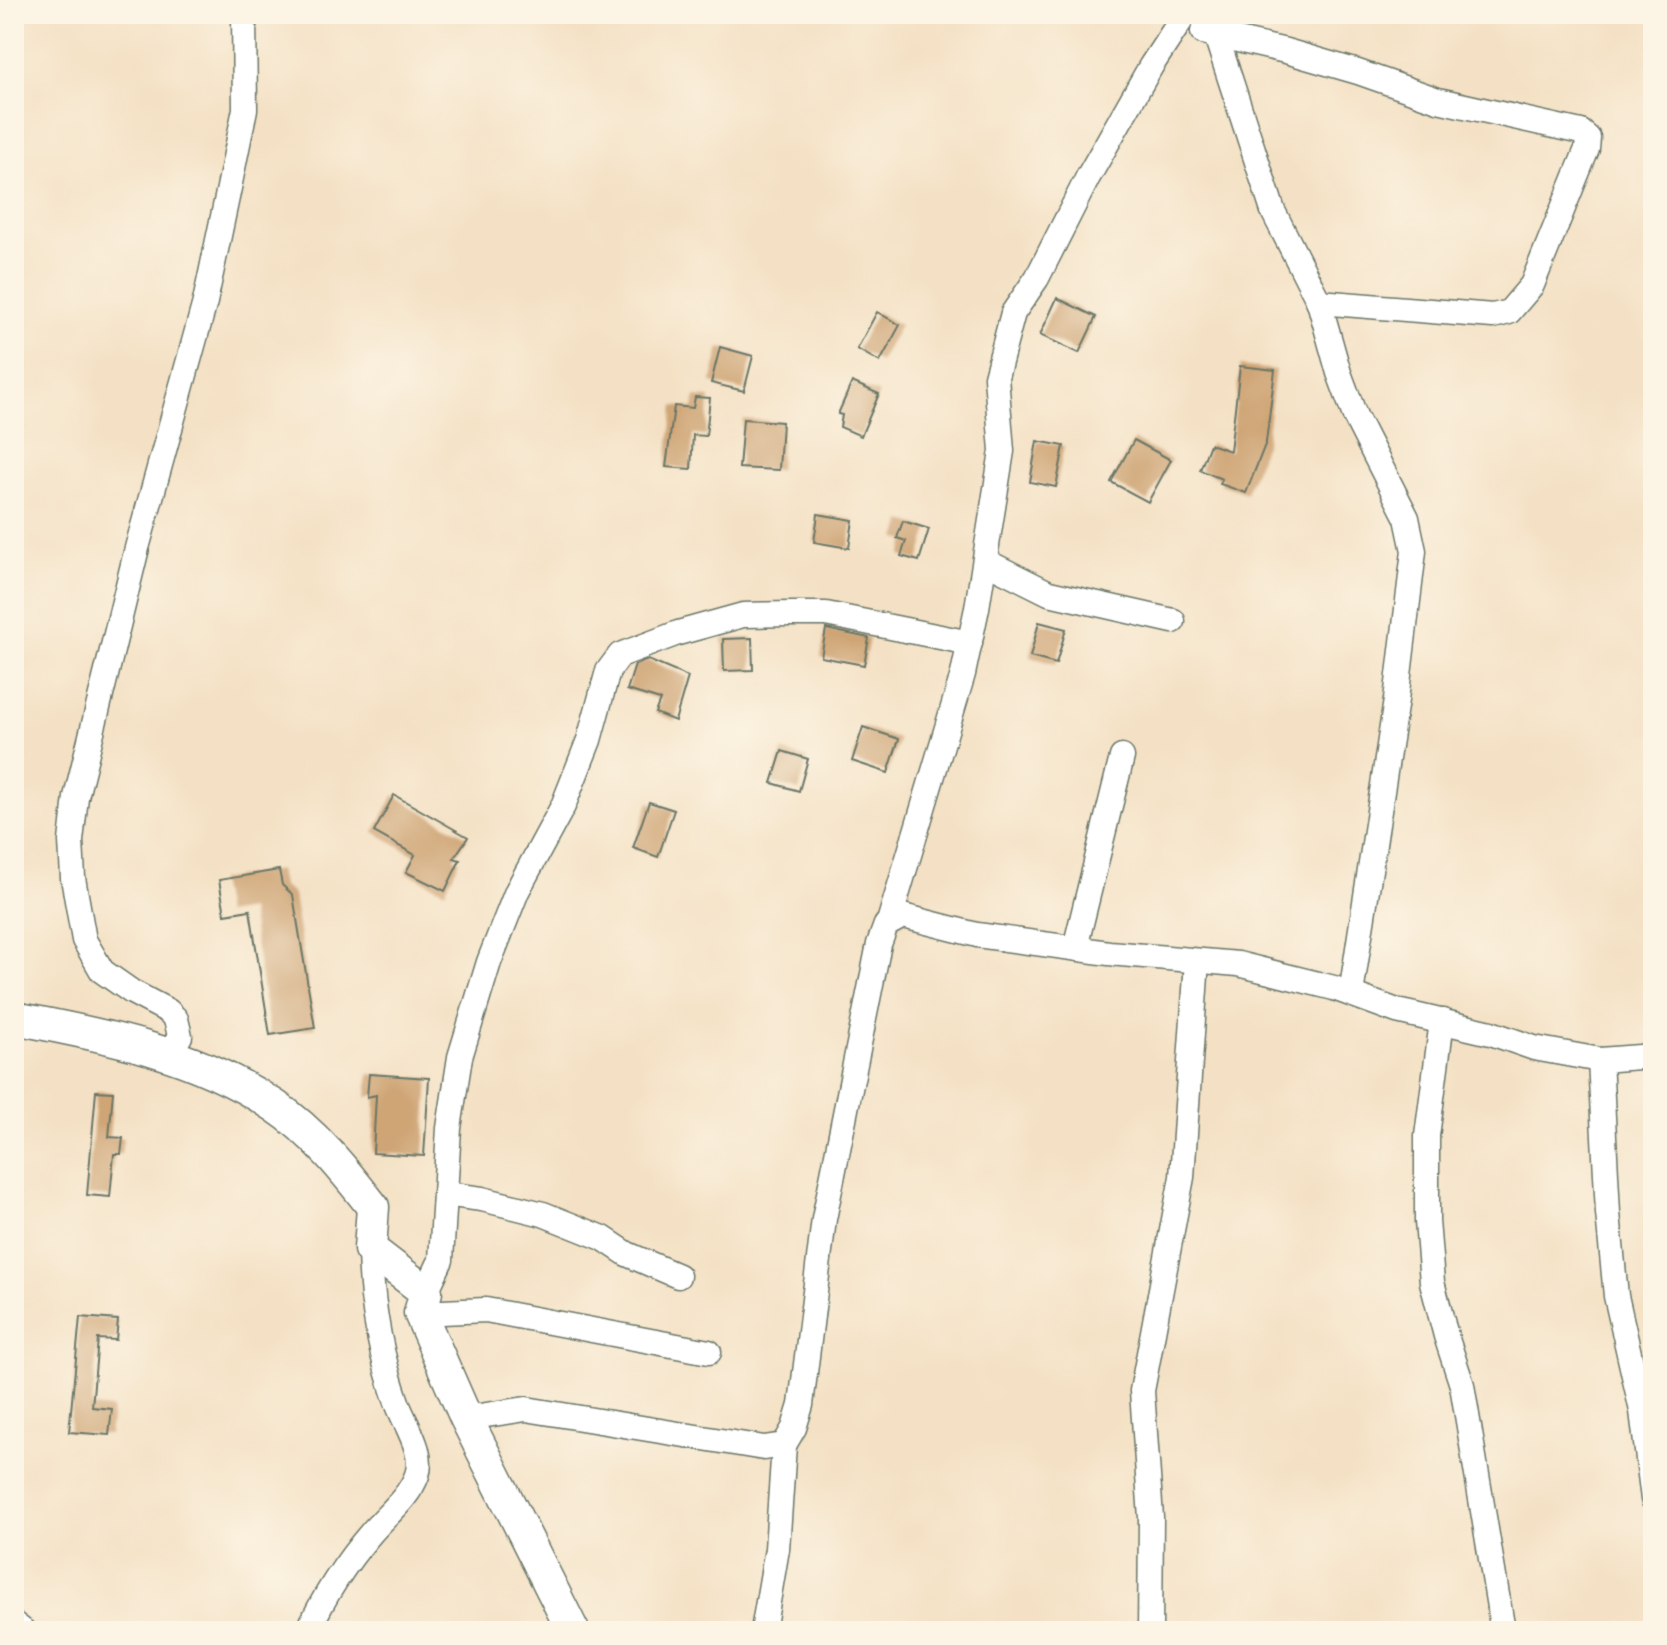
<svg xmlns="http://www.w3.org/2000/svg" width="1667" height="1645" font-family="Mali,sans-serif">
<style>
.building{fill:#cfa576}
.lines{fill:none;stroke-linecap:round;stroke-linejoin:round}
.minor-casing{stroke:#6a7667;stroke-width:27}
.major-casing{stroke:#6a7667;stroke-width:35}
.minor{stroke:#fff;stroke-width:24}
.major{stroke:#fff;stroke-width:32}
</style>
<rect width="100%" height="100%" fill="#fcf5e5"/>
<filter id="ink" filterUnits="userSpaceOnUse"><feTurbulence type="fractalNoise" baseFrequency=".0125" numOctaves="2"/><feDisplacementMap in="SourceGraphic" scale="16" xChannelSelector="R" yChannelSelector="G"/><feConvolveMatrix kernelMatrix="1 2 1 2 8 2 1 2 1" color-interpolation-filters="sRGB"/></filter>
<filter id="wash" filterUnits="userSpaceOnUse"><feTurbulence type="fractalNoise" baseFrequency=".006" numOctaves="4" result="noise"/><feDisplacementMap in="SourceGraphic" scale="32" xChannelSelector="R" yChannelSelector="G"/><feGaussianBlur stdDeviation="1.8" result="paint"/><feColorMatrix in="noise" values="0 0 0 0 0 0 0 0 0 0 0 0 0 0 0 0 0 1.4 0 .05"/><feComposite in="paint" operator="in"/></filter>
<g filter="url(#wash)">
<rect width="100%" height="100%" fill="#f4e1c5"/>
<g id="blocks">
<g class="building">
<path d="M1057 298 1096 317 1079 353 1040 335Z"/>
<path d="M877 312 900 325 880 362 857 349Z"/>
<path d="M720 347 753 356 744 391 711 383Z"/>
<path d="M1240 366 1275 370 1266 442 1246 493 1220 484 1222 479 1200 470 1210 444 1230 451Z"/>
<path d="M852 382 879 394 861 436 840 427 842 415 838 414Z"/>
<path d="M695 397 710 398 706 436 693 435 691 469 666 467 674 406 693 408Z"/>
<path d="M743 419 782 422 779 470 739 468Z"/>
<path d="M1134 440 1171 460 1148 502 1111 482Z"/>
<path d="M1037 441 1064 446 1056 487 1030 482Z"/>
<path d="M818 514 853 520 849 548 814 542Z"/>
<path d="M903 521 929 529 919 561 901 556 906 541 897 538Z"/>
<path d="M1039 622 1066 629 1056 664 1030 657Z"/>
<path d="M826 629 869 638 864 665 821 657Z"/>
<path d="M752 638 753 670 724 671 723 639Z"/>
<path d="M648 660 688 677 675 721 655 713 660 700 627 690 635 665Z"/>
<path d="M863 727 899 739 888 773 852 761Z"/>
<path d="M782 751 808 759 799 791 772 783Z"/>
<path d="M394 795 468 837 454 858 460 860 445 891 406 872 415 855 374 832Z"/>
<path d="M649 802 674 810 658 857 633 848Z"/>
<path d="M279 870 282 885 293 895 315 1028 270 1035 250 910 225 914 219 880Z"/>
<path d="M369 1074 429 1078 424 1156 373 1153 376 1095 367 1097Z"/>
<path d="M96 1091 113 1092 109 1137 123 1138 121 1154H114L110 1197 87 1195Z"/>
<path d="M80 1317 118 1320 116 1340 98 1339 92 1407 112 1409 109 1435 69 1432Z"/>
</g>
</g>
</g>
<g filter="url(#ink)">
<use href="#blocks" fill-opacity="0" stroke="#6a7667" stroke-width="2"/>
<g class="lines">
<g class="minor-casing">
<g id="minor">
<path d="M1209 14 1273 211 1319 302 1339 373 1355 416 1407 518 1414 551 1396 700 1351 994"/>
<path d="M1203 32 1286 51 1358 72 1438 100 1581 132 1588 138 1587 149 1532 285 1509 312 1493 316 1319 302"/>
<path d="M985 561 1049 593 1173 621"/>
<path d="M889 922 963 674 977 608 1002 451 996 377 1013 313 1037 278 1088 177 1151 66 1185 14"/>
<path d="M1075 948 1122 757"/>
<path d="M1442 1021 1427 1136V1221L1432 1282 1446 1336 1462 1385 1503 1631"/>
<path d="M169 1054 180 1036 176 1019 168 1011 132 992 102 971 84 940 73 878 71 841 76 797 107 671 137 548 205 302 229 188 245 109 244 14"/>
<path d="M1600 1060 1608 1213 1616 1296 1642 1411 1653 1499"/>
<path d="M445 1194 482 1199 543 1214 603 1238 627 1254 678 1276"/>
<path d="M426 1292 441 1260 449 1128 460 1057 489 962 517 891 563 806 589 740 608 671 620 655 678 633 743 615 791 614H826L970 643"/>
<path d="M420 1313 486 1310 709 1352"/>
<path d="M466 1418 526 1409 764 1448 784 1445 794 1428 801 1405 824 1219 879 944 886 925 903 916 977 935 1109 953 1238 964 1334 988 1397 1011 1491 1033 1534 1048 1600 1060 1653 1056"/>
<path d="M14 1624 23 1631"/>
<path d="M308 1631C324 1596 346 1562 371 1533 386 1515 409 1498 417 1475 425 1453 406 1426 398 1405 380 1355 371 1302 370 1249"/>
<path d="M763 1631 777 1549 784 1445"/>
<path d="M1150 1631 1151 1518 1142 1391 1182 1177 1197 961"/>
</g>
</g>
<g class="major-casing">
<path id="major" d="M14 1018C105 1035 196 1053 275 1106 314 1132 345 1171 373 1207L370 1249 426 1292 420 1313 466 1418 573 1631"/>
</g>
<use href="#minor" class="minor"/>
<use href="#major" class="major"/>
</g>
</g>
<rect width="1667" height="1645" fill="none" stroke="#fcf5e5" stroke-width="48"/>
</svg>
